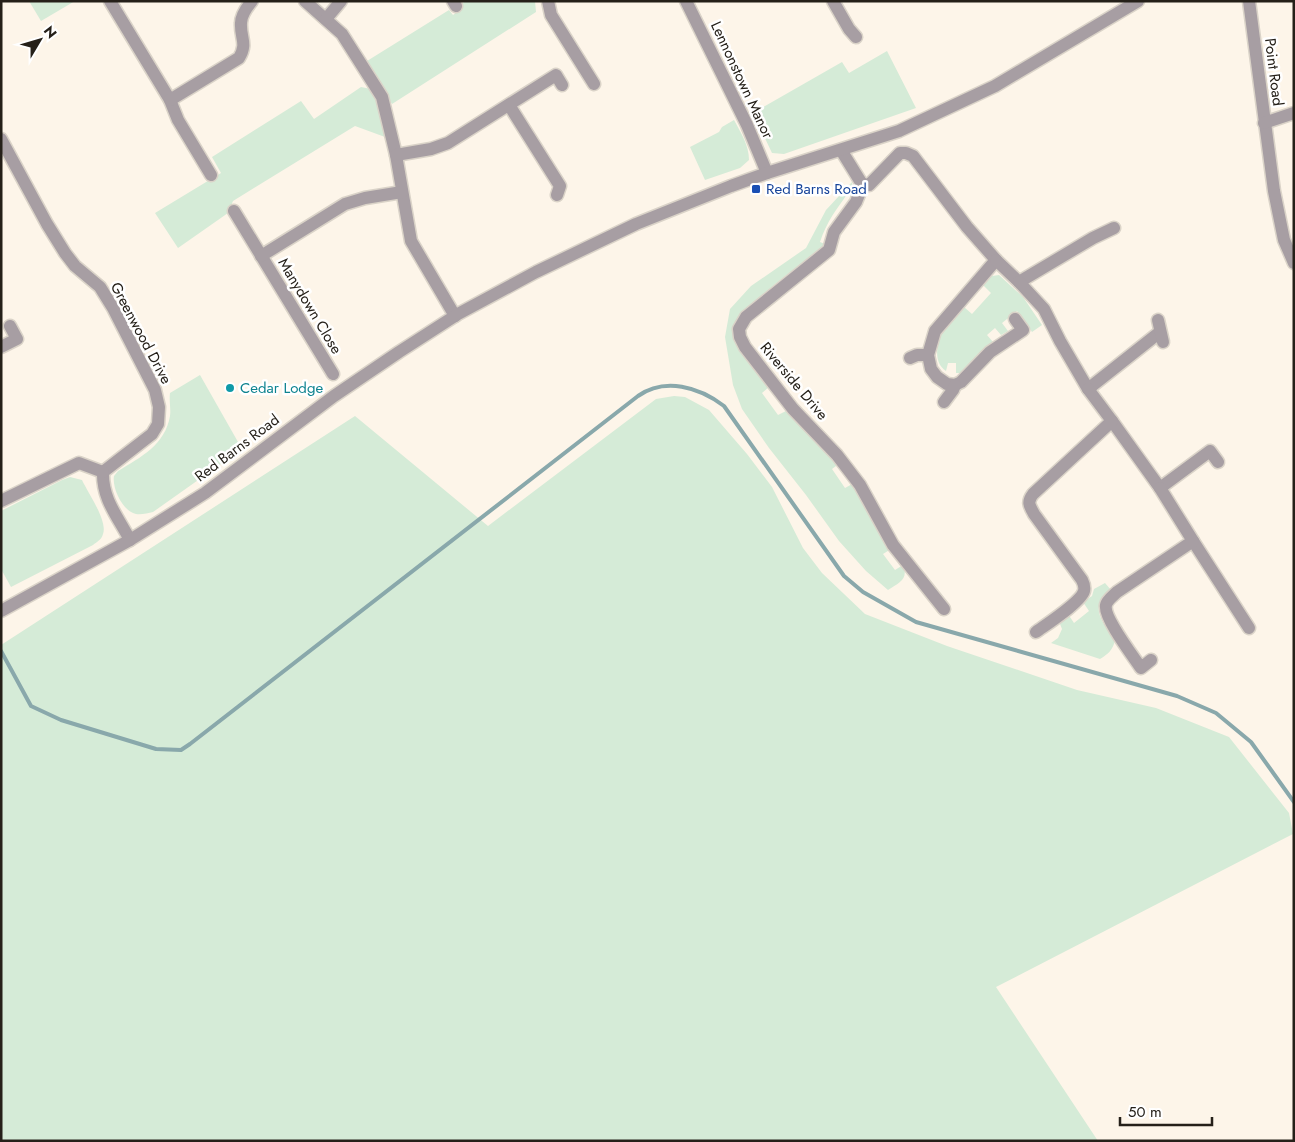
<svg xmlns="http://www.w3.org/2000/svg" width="1295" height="1142" font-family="Jost,sans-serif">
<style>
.green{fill:#d5ebd7}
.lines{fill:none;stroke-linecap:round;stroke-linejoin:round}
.stream{stroke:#89a8ab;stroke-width:4}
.minor-casing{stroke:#dad3c8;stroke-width:15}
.minor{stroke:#a79ea3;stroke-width:12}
.transit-dot{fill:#1a4fb4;stroke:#fff;stroke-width:2}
.culture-dot{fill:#0f9aa8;stroke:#fff;stroke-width:2}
.labels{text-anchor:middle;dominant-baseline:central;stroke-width:5;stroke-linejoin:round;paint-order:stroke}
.street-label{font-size:15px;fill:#252019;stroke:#fff}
.transit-label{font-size:15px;fill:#164399;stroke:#fff;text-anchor:start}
.culture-label{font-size:15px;fill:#0d838f;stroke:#fff;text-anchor:start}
</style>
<rect width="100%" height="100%" fill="#fdf5e9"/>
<g class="green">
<path d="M29 1H75L41 21Z"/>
<path d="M466 1H535L536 12 392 104 367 61 449 10 453 15 462 8 461 4Z"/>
<path d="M887 51 916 108 784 154 772 153 753 113 842 62 849 73Z"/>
<path d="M361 87 371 89 379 104 385 137 355 126 233 201 228 213 178 248 155 213 221 173 212 157 301 101 314 119Z"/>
<path d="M734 120C741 133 749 145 749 160L740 168 705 180 690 147 719 132 722 127Z"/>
<path d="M852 182 854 196 852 198 848 193C836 210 827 221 820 242L825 244 822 249C790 272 757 295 734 327L769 387 762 393 778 415 786 411 789 412 840 463 832 469 845 488 854 483 891 549 883 554 895 570 903 565C909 579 899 583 888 590L866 571 839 541 806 495 769 448 742 409 733 385 725 337 730 309 751 286 806 248 826 210Z"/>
<path d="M999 275 1023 297 1042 325 1032 332 1017 311 1002 323 1008 331 1001 335 995 328 987 335 993 342 961 373H956V363H948L946 371C934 363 936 347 941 335 944 324 957 315 964 307L972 314 991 293 982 284 992 276Z"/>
<path d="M200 375 242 449 153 512C147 513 139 516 133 513 121 508 112 487 114 476L118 471C141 457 165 445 170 416 171 409 169 401 170 393Z"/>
<path d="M674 396 685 397 709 410 747 454 772 487 803 548 822 573 865 614 947 646 1077 690 1156 708 1229 737 1289 813 1293 834 996 987 1098 1141H1V645L355 416 488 526 656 399Z"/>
<path d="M70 477 82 480C88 493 108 521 103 534 102 539 97 542 93 545L11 587 1 569V511L62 480Z"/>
<path d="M1105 583 1111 590C1088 607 1102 621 1115 640 1113 650 1108 654 1100 659L1051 643 1058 638 1062 629 1060 624 1063 618 1068 614 1074 623 1089 611 1083 602 1092 596 1094 589Z"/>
</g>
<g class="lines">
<path class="stream" d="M1 651 31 706 61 720 156 749 181 750 190 744 638 396C665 377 699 387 724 406L844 576 863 592 916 622 1177 696 1216 713 1251 742 1294 802"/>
<g class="minor-casing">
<g id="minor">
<path d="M110 1 170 100 178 120 211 175"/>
<path d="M305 1 342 34 382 97 396 155 411 241 455 316"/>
<path d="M453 1 456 6"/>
<path d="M548 1 551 15 594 84"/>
<path d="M686 1 747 125 767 173"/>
<path d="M833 1 849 29 856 37"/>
<path d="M1249 1 1274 191 1284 240 1294 263"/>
<path d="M326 19 341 1"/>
<path d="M170 100 239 58C248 43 240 38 241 23 241 15 247 7 252 1"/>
<path d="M509 105 560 186 557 195"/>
<path d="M1264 123 1294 113"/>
<path d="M1 139 47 224 65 253 75 266 100 287 113 308 155 390 159 407 158 424 152 434 103 472C102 499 118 517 130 540"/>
<path d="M841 150 862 184 860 192 856 202 834 232 829 250 746 317 739 329 740 337 745 347 793 409 837 455 860 485 893 545 944 609"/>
<path d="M396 155 431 149 448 143 556 75 562 85"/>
<path d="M862 184 869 185 900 153H906L913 156 967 227 996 260 935 331 928 355 931 369 937 377 947 384 955 385 961 382 990 352 1023 330 1015 319"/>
<path d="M234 211 333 374"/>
<path d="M261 256 345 204 365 198 402 192"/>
<path d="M996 260 1019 282 1093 238 1114 228"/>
<path d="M1019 282 1044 309 1060 341 1088 389 1160 332"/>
<path d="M1158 320 1163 342"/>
<path d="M1 347 17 339 10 326"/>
<path d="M910 358 917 355H928"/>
<path d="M944 402 953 390 955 385"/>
<path d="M1112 421 1160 488 1210 451 1218 462"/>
<path d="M1 501 79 463 103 472"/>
<path d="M1193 541 1249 628"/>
<path d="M1 611 130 540 205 493 334 396 399 352 458 314 536 272 636 224 731 186 767 173 899 131 995 86 1138 1"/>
<path d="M1036 632C1047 624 1081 602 1084 591 1085 587 1084 584 1082 580L1034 514C1029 505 1027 502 1033 494L1112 421 1088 389"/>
<path d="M1151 660 1141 668C1133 656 1103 617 1106 605 1107 600 1113 596 1117 592L1193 541 1160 488"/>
</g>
</g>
<use href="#minor" class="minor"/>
</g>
<rect class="transit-dot" x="751" y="184" width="10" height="10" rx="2.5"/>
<circle class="culture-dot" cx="230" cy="388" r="5"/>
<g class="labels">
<g class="street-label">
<text transform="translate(1274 72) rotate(83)">Point Road</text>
<text transform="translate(742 80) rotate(65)">Lennonstown Manor</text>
<text transform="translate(310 306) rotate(59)">Manydown Close</text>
<text transform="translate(141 333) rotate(62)">Greenwood Drive</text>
<text transform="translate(794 381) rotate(50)">Riverside Drive</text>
<text transform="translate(237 448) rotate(-37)">Red Barns Road</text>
</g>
<g class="transit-label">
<text x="766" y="189">Red Barns Road</text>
</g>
<g class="culture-label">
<text x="240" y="388">Cedar Lodge</text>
</g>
</g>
<rect width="1295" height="1142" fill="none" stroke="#252019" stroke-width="5"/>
<g transform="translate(40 40) rotate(52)" stroke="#ffffff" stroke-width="4" paint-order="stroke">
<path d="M0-4L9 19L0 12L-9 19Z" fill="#252019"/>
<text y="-8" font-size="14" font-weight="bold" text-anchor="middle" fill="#252019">N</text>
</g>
<path d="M1120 1117v8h92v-8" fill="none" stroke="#252019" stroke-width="2.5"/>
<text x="1128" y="1117" font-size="15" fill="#252019" stroke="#ffffff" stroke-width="4" paint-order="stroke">50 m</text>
</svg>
